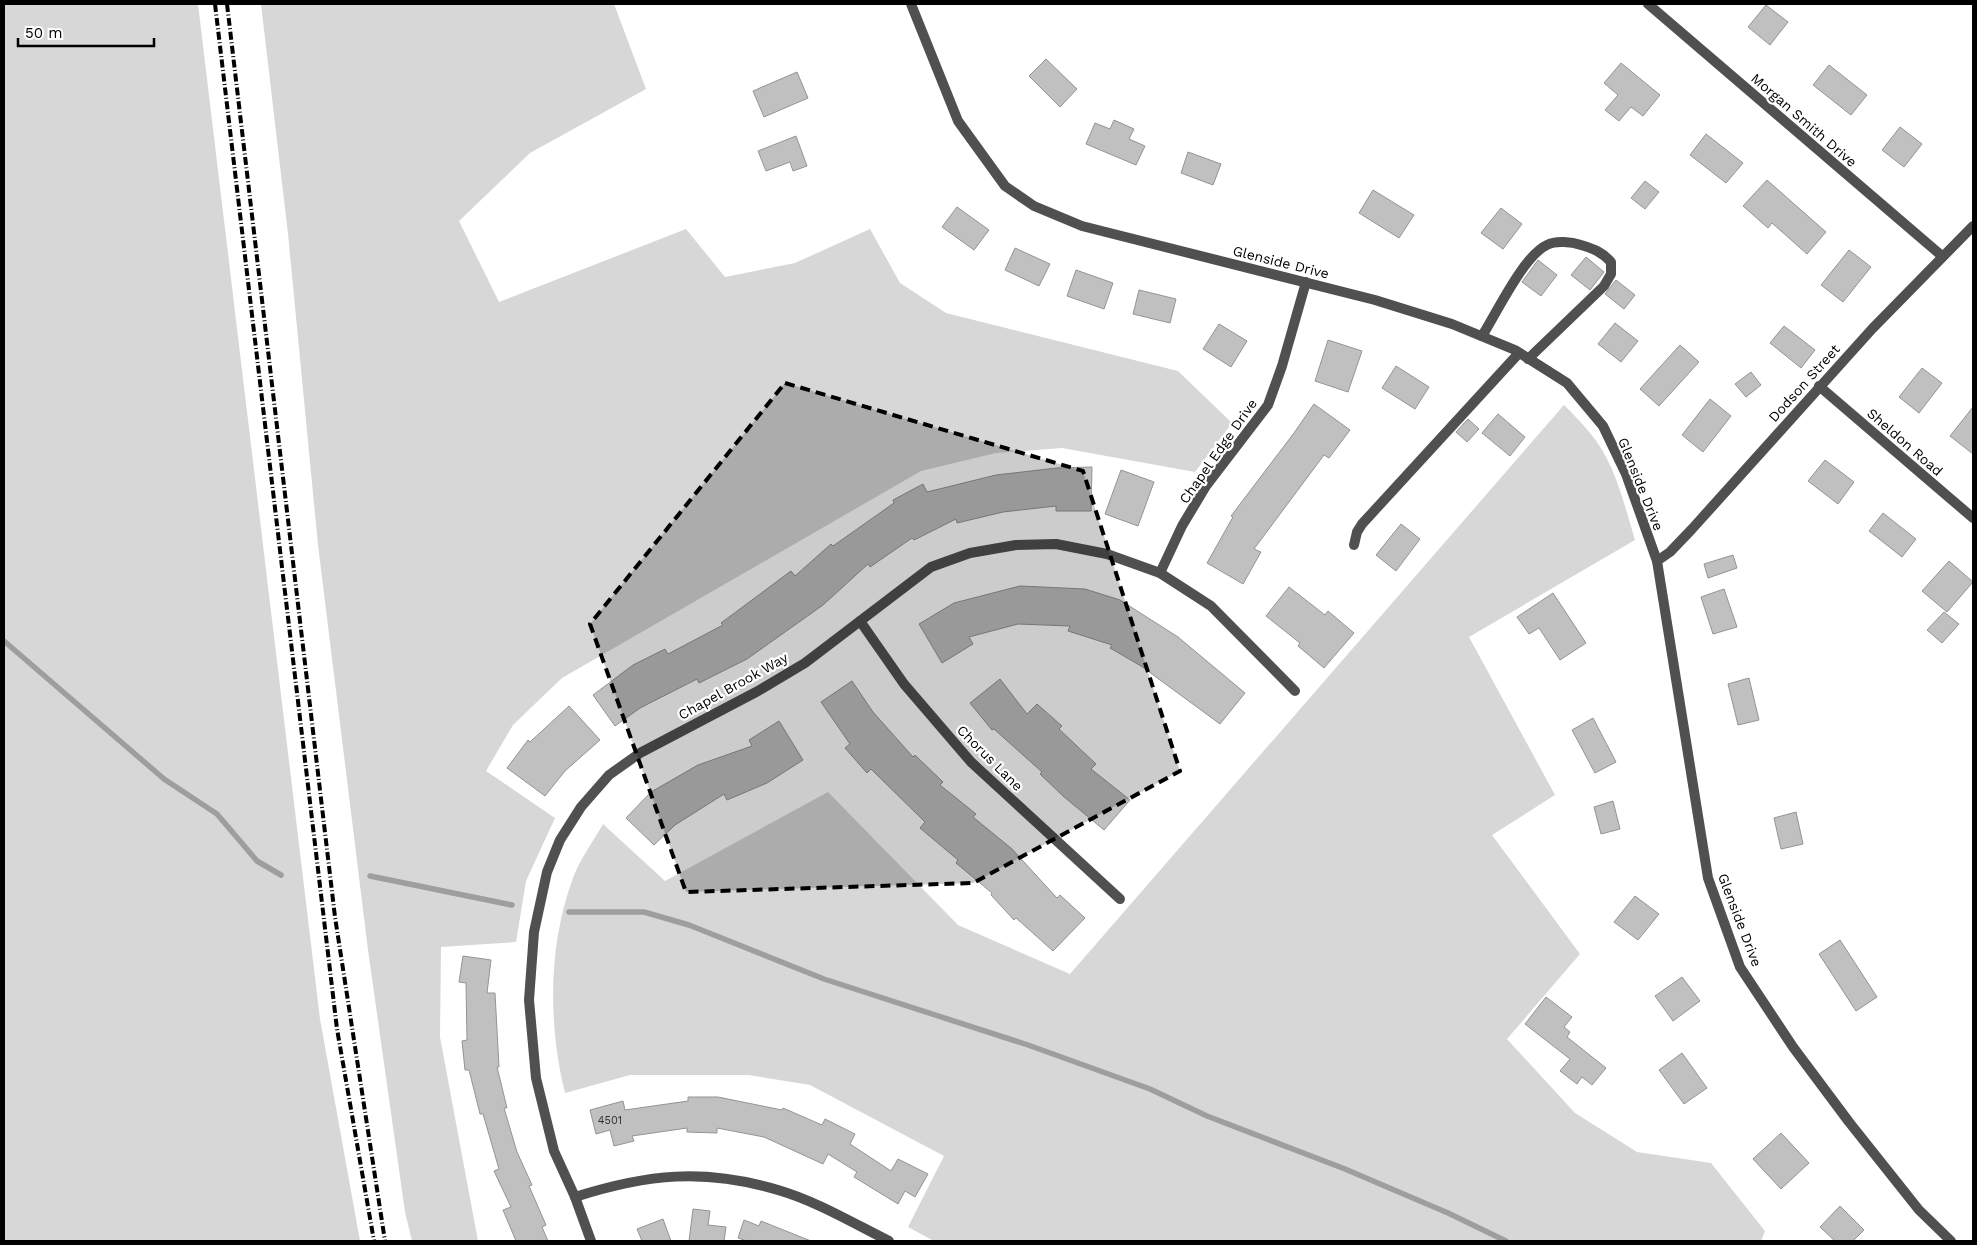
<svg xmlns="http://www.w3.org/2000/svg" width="1977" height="1245" font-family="'Work Sans',sans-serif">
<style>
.green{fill:#d7d7d7}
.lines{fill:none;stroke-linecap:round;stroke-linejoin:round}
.stream{stroke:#9e9e9e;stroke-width:5.5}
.building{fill:#c0c0c0;stroke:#949494}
.service{stroke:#505050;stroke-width:10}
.minor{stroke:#505050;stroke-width:10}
.rail{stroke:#000;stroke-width:4;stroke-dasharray:8 2.5 1 2.5;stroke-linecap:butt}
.marked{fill:#000;fill-opacity:0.2;stroke:#000;stroke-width:4;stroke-dasharray:10 6;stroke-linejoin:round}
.labels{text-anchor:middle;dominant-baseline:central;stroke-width:4.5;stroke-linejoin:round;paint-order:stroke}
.number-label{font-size:11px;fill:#303030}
.street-label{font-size:14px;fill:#000;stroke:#fff}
</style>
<rect width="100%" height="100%" fill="#fff"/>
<g class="green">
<path d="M4 4H198L320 1019 360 1241H4Z"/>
<path d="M261 4H614L646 89 530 153 459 221 499 302 686 229 725 277 795 263 870 229 900 283 946 313 1178 371 1232 423 1195 472 1062 448 996 453 921 471 562 678 513 725 486 771 555 818 526 881 516 942 441 947 440 1037 478 1241H412L405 1212 368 950 318 545 288 234Z"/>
<path d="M1564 405C1573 414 1582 423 1590 433 1615 462 1624 504 1635 540L1469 637 1555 795 1492 835 1580 954 1507 1039 1575 1113 1637 1152 1711 1163 1765 1231 1761 1241H934L908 1227 944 1156 810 1085 748 1075H630L565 1093C548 1024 548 945 573 878 580 859 593 842 603 824L665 881 828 792 958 925 1070 974Z"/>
</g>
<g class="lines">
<g class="stream">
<path d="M4 641 164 779 217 814 257 861 281 875"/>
<path d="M370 876 512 905"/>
<path d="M569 912H644L689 925 824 979 1028 1045 1150 1089 1207 1116 1345 1169 1448 1213 1506 1241"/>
</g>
</g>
<g class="building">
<path d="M1766 5 1788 22 1770 45 1748 27Z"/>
<path d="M1046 59 1077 89 1060 107 1029 76Z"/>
<path d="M1621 63 1660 95 1643 116 1631 107 1619 121 1605 110 1618 95 1604 83Z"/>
<path d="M1829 65 1867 95 1851 115 1813 85Z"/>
<path d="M797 72 808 98 764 117 753 91Z"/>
<path d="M1114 120 1134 129 1129 139 1145 146 1136 165 1086 144 1095 123 1110 129Z"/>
<path d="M1900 127 1922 144 1904 167 1882 150Z"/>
<path d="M1706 134 1743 163 1726 183 1690 155Z"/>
<path d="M796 136 807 166 793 171 790 162 766 171 758 151Z"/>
<path d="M1188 152 1221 164 1213 185 1181 173Z"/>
<path d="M1767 180 1826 232 1807 254 1772 223 1768 228 1743 206Z"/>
<path d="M1645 181 1659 192 1645 209 1631 198Z"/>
<path d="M1373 190 1414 215 1399 238 1359 213Z"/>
<path d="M957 207 989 230 974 250 942 227Z"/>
<path d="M1501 208 1522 224 1503 249 1481 233Z"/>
<path d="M1015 248 1050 264 1039 286 1005 270Z"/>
<path d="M1849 250 1871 267 1843 302 1821 285Z"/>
<path d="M1586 257 1604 272 1590 290 1571 275Z"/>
<path d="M1538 260 1557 275 1541 296 1522 282Z"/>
<path d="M1076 270 1113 283 1104 309 1067 296Z"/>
<path d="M1616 280 1635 295 1624 309 1605 294Z"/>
<path d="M1139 290 1176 299 1170 323 1133 314Z"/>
<path d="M1615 323 1638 341 1621 362 1598 344Z"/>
<path d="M1219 324 1247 341 1231 367 1203 349Z"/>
<path d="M1784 326 1815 350 1801 368 1770 343Z"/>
<path d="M1328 340 1362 351 1348 392 1315 381Z"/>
<path d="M1680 345 1699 362 1659 406 1640 389Z"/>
<path d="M1396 366 1429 387 1415 409 1382 388Z"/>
<path d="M1922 368 1942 383 1919 413 1899 397Z"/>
<path d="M1751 372 1761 385 1746 397 1735 384Z"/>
<path d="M1710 399 1731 416 1703 452 1682 435Z"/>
<path d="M1314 404 1350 430 1329 458 1324 455 1254 549 1261 552 1243 584 1207 563 1233 517 1231 516 1294 433Z"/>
<path d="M1973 407V454L1950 436Z"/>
<path d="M1498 414 1525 437 1510 456 1482 433Z"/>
<path d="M1468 419 1479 429 1467 442 1456 432Z"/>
<path d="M1825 460 1854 482 1838 504 1808 481Z"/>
<path d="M1092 467 1091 511H1056V506L1003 512 957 523 956 519 914 540 912 538 870 567 868 564 823 605 747 659 699 683 697 679 640 708 615 726 593 695 633 665 665 649 668 654 723 625 721 623 791 571 795 576 831 544 833 546 894 503 893 500 923 484 927 492 996 475 1057 468Z"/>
<path d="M1121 470 1154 482 1138 526 1105 514Z"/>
<path d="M1883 513 1916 539 1902 557 1869 531Z"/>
<path d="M1401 524 1420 539 1396 571 1376 555Z"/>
<path d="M1733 555 1737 568 1708 578 1704 564Z"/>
<path d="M1949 561 1973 582 1947 612 1922 591Z"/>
<path d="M1020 586 1085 589 1120 600 1178 637 1245 693 1220 724 1141 666 1110 648 1112 645 1068 631 1070 626 1018 624 969 637 973 644 942 663 919 624 954 603Z"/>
<path d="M1289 587 1325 615 1328 611 1354 633 1324 668 1298 646 1300 643 1266 616Z"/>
<path d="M1724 589 1737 627 1713 634 1701 597Z"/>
<path d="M1553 593 1586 643 1560 660 1539 628 1529 634 1517 617Z"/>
<path d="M1944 612 1959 624 1942 643 1927 630Z"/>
<path d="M1749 678 1759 720 1738 725 1728 684Z"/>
<path d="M1000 679 1027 714 1037 704 1062 726 1059 729 1096 764 1091 769 1130 800 1104 830 1063 796 1040 774 1042 772 994 729 992 730 970 703Z"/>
<path d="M852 681 873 712 913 757 915 755 943 782 940 785 976 814 973 817 1012 849 1057 898 1060 895 1085 918 1053 951 1016 918 1014 920 991 895 992 893 956 863 958 860 920 828 925 822 871 769 867 773 845 748 850 744 821 702Z"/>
<path d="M569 706 600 740 565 771 545 796 507 768 528 740 530 742Z"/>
<path d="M1593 718 1616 762 1595 773 1572 730Z"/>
<path d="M779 721 803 760 767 783 727 800 724 794 675 825 654 845 626 818 651 792 698 765 752 746 749 740Z"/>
<path d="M1613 801 1620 829 1601 834 1594 807Z"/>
<path d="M1796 812 1803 844 1781 849 1774 818Z"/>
<path d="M1635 896 1659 914 1638 940 1614 922Z"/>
<path d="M1840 940 1877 997 1856 1011 1819 954Z"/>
<path d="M463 956 491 960 487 993H495L499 1067H497L507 1108H504L517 1152 532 1185 529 1186 546 1225 542 1227 548 1241H516L503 1210 511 1207 494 1171 499 1169 483 1114H480L469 1070H465L462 1041 467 1040 466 983 459 982Z"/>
<path d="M1682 977 1700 1001 1673 1021 1655 996Z"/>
<path d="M1546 997 1572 1017 1564 1027 1570 1032 1567 1037 1606 1068 1592 1085 1582 1077 1577 1084 1560 1071 1570 1059 1525 1024Z"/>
<path d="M1682 1053 1707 1088 1684 1104 1659 1070Z"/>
<path d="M688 1097H718L782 1110 783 1108 822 1125 825 1119 855 1134 850 1144 891 1171 898 1159 928 1174 915 1197 905 1191 898 1204 854 1177 857 1172 828 1154 823 1164 764 1137 717 1128V1133L687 1132V1128L632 1136 634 1141 614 1146 610 1130 596 1134 590 1110 623 1101 625 1110 688 1101Z"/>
<path d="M1781 1133 1809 1163 1781 1189 1753 1159Z"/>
<path d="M1840 1206 1864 1230 1853 1241H1835L1820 1227Z"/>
<path d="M693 1209 710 1211 708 1225 726 1227 724 1241H689Z"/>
<path d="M663 1219 671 1241H642L637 1229Z"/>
<path d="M744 1220 759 1226 761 1221 811 1241H747L738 1238Z"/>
</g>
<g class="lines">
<g class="service">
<path d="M1482 336C1496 314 1524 255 1547 245 1556 240 1572 242 1581 245 1594 249 1602 252 1611 262V274L1604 286 1528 359"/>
<path d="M1354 545 1357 532 1362 524 1519 353"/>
</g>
<g class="minor">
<path d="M911 4 958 121 1005 186 1034 206 1082 226 1375 300 1452 324 1515 350 1567 383 1603 426 1626 474 1657 561 1708 878 1740 967 1793 1047 1849 1122 1919 1210 1951 1241"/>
<path d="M1648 4 1942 256"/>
<path d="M1819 386 1973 518"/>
<path d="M1657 561 1670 552 1692 529 1872 329 1973 226"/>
<path d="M1160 573 1182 526 1206 486 1268 405 1282 366 1306 282"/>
<path d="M860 621 904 684 971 762 1120 899"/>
<path d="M575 1197C647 1174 704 1168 778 1190 816 1201 853 1223 889 1241"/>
<path d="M591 1241 575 1197 554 1151 536 1078 529 1000 534 932 547 872 560 840 581 807 609 775 640 753 758 691 805 663 931 567 970 553 1016 545 1056 544 1107 554 1160 573 1211 606 1295 691"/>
</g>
<g class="rail">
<path d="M215 4 337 1029 374 1241"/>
<path d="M227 4 335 917 385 1241"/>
</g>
</g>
<path class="marked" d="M785 383 1083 471 1180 771 973 883 686 892 590 624Z"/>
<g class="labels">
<g class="number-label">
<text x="610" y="1120">4501</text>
</g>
<g class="street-label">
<text transform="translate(1804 120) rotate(41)">Morgan Smith Drive</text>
<text transform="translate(1281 262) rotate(14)">Glenside Drive</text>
<text transform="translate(1804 383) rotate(-48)">Dodson Street</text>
<text transform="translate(1905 442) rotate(41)">Sheldon Road</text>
<text transform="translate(1218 451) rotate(-55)">Chapel Edge Drive</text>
<text transform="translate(1641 484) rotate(68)">Glenside Drive</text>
<text transform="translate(733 686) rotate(-29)">Chapel Brook Way</text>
<text transform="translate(990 758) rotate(45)">Chorus Lane</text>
<text transform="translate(1740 920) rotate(69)">Glenside Drive</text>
</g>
</g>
<rect width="1977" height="1245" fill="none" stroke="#000000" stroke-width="10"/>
<path d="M18 38v8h136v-8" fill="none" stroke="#000000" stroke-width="2.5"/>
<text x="25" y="38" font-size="15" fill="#000000" stroke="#ffffff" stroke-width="4" paint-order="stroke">50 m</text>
</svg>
